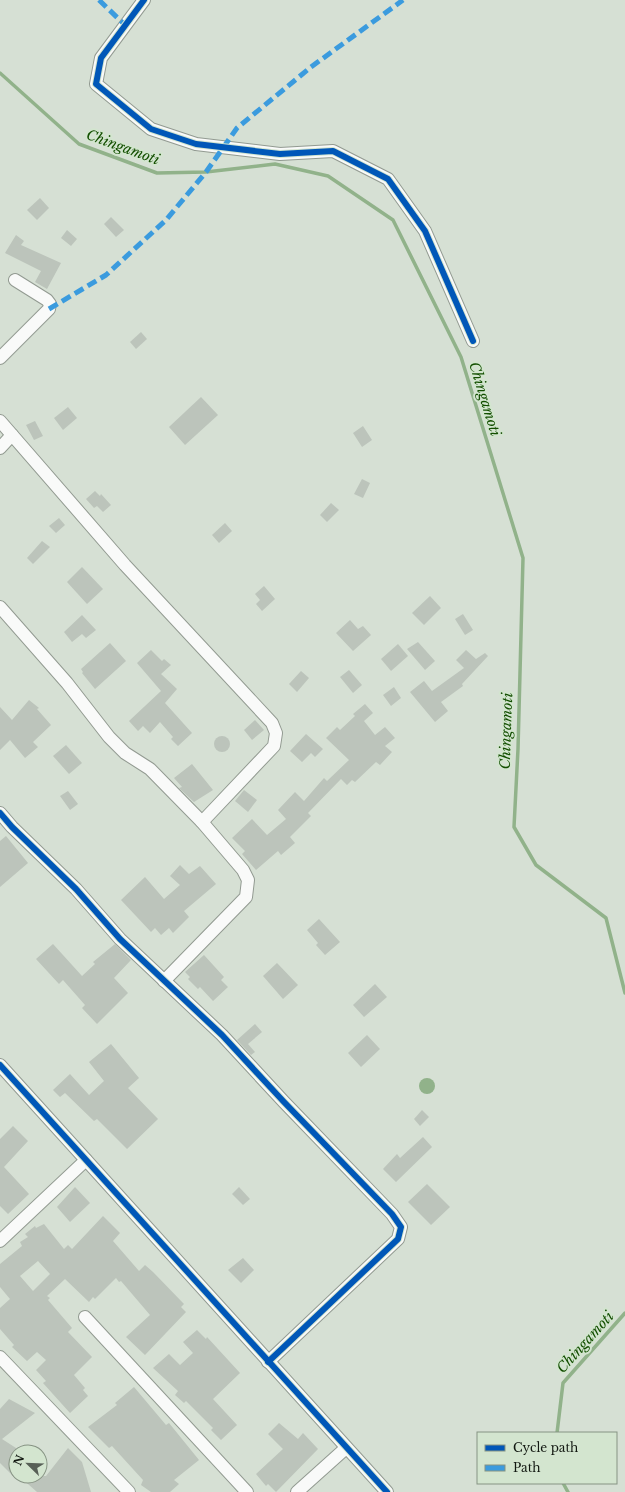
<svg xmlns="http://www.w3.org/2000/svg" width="625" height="1492" font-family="'Libre Baskerville',serif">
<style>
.water{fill:#91b28a}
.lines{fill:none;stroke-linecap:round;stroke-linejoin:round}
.stream{stroke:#91b28a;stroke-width:3.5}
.building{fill:#bcc4bb;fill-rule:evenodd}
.minor-casing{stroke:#929a91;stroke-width:14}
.minor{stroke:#f9faf9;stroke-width:12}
.quiet{stroke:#3b9bde;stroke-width:5;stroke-dasharray:10 5;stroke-linecap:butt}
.cycleway-casing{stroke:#d3e5cf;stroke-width:8}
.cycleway{stroke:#0057b8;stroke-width:6}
.labels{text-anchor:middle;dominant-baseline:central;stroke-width:4;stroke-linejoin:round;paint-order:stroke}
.water-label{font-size:14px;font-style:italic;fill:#134f00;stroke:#d3e5cf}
</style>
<rect width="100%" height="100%" fill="#d6e0d4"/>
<circle class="water" cx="427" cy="1086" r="8"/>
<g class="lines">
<g class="stream">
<path d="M0 73 79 144 157 173 206 172 275 164 328 176 393 220 461 357 523 558 518 749 514 827 536 865 606 918 625 993"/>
<path d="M557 1433 563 1383 625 1313"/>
<path d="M563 1483 568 1492"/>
</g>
</g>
<g class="building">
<path d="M40 198 49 208 37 220 27 210Z"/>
<path d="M111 217 124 230 116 237 104 224Z"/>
<path d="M67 230 77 239 71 246 61 238Z"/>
<path d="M16 235 24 241 21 245 61 263 47 289 35 282 41 271 5 253Z"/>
<path d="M141 332 147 339 136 349 130 342Z"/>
<path d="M201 397 218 415 185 445 169 427Z"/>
<path d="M68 407 77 418 63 430 54 418Z"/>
<path d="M35 421 43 436 34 440 26 425Z"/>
<path d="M363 426 372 440 362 447 353 433Z"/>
<path d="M362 479 370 483 363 498 354 494Z"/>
<path d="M95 491 100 496 101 494 111 505 103 512 97 506 94 508 86 499Z"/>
<path d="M331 503 339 510 327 522 320 515Z"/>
<path d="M59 518 65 525 56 533 49 526Z"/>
<path d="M225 523 232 531 219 543 212 535Z"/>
<path d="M42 541 50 547 33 564 27 558Z"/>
<path d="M82 567 103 589 87 604 67 582Z"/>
<path d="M264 586 275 599 262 611 256 604 260 600 255 594Z"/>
<path d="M430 596 441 608 424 625 412 613Z"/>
<path d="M463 614 473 630 465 635 455 619Z"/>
<path d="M82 615 96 630 86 638 82 634 72 642 64 632Z"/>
<path d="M350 620 358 629 363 626 371 635 353 651 336 633Z"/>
<path d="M418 642 435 661 425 670 407 649Z"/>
<path d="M110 643 126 661 95 689 82 673 83 672 81 669Z"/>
<path d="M398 644 408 656 391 671 381 659Z"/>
<path d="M151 650 162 661 164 659 171 665 161 674 177 689 165 703 192 733 178 746 171 739 173 737 160 722 150 733 143 726 138 731 129 721 161 691 137 663Z"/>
<path d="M466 650 476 659 485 653 488 656 462 684 463 686 441 702 448 711 435 722 410 692 424 681 432 691 464 668 456 660Z"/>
<path d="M349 670 362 685 353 693 340 677Z"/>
<path d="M301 671 309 678 297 692 289 684Z"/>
<path d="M394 687 401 698 391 706 383 695Z"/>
<path d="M29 700 39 708 37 709 51 725 33 742 38 747 25 758 10 740 0 750V707L12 720Z"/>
<path d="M365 704 373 713 364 721 375 735 385 727 395 738 385 746 392 752 380 765 376 762 355 782 352 780 347 785 341 779 308 813 311 816 290 837 295 843 281 855 278 851 256 870 242 854 245 851 232 838 252 819 267 835 286 819 278 810 295 792 304 801 324 778 327 781 349 760 326 738 337 727 340 730 355 716 353 714Z"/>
<path d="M255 720 264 730 252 740 244 730Z"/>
<path d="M306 734 323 749 315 757 311 753 302 762 290 751Z"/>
<circle cx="222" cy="744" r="8"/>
<path d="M66 745 82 763 69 774 53 756Z"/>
<path d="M192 764 213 790 194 802 179 788 182 787 174 778Z"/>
<path d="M244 790 257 800 248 812 235 801Z"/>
<path d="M68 791 78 804 70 810 60 796Z"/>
<path d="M6 836 28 863 0 887V841Z"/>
<path d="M180 865 189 874 200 866 216 884 184 911 189 917 173 933 169 928 161 935 155 928 151 932 121 900 145 877 164 899 180 885 170 876Z"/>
<path d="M319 919 340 942 325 955 316 945 318 943 307 930Z"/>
<path d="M53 944 82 976 95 964 93 962 115 944 131 960 114 978 128 993 97 1024 82 1008 85 1005 63 980 59 984 36 959Z"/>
<path d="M204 955 224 977 221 980 228 987 213 1001 200 987 198 989 188 979 190 977 185 972Z"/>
<path d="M277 963 298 985 283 999 263 976Z"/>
<path d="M375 984 387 997 364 1017 353 1005Z"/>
<path d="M255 1024 262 1032 248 1044 255 1052 251 1055 237 1040Z"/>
<path d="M367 1035 380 1049 361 1067 348 1053Z"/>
<path d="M111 1044 139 1078 128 1088 158 1119 127 1149 97 1119 94 1121 65 1093 60 1097 53 1090 70 1074 89 1095 104 1081 89 1062Z"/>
<path d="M422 1110 429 1117 420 1126 414 1119Z"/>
<path d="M13 1126 28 1141 4 1167 29 1194 8 1214 0 1206V1139Z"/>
<path d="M423 1137 432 1147 396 1182 383 1169 397 1154 400 1158Z"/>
<path d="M427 1184 450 1207 431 1225 408 1202Z"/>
<path d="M75 1187 90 1203 70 1222 57 1207Z"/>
<path d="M239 1187 250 1199 243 1205 232 1194Z"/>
<path d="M103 1216 120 1233 113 1241 139 1271 145 1265 153 1272 184 1304 181 1307 186 1312 145 1355 126 1337 150 1315 121 1281 119 1282 116 1278 95 1299 93 1297 89 1302 65 1279 47 1296 50 1298 48 1300 72 1328 68 1332 92 1357 74 1375 85 1388 83 1390 88 1396 70 1413 43 1383 46 1381 36 1370 46 1360 37 1352 27 1361 12 1347 14 1345 0 1329V1308L10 1299 0 1287V1264L22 1246 20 1242 28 1237 25 1234 35 1226 36 1228 44 1224 64 1249 68 1245 72 1249ZM38 1261 50 1274 33 1291 20 1276Z"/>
<path d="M243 1258 254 1270 241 1283 228 1270Z"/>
<path d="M197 1330 206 1339 207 1337 240 1373 213 1399 237 1425 221 1440 211 1430 213 1428 186 1401 184 1403 175 1395 178 1391 153 1368 169 1354 180 1365 193 1353 183 1342Z"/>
<path d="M134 1387 166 1425 169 1423 199 1460 174 1480 179 1484 170 1492H151L141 1485 143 1480 112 1446 109 1448 88 1427 117 1405 115 1403Z"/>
<path d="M9 1399 35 1413 2 1439 16 1448V1479L0 1463V1409Z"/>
<path d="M279 1423 298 1439 303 1433 318 1449 276 1492 268 1484 266 1486 256 1474 283 1449 268 1434Z"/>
<path d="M68 1448 82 1462 91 1492H37L19 1476H46Z"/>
</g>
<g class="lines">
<g class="minor-casing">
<g id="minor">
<path d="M144 0 101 58 96 84 151 129 196 144 280 154 333 151 388 179 425 231 473 341"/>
<path d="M0 358 49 309 50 304 47 300 15 280"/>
<path d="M0 421 125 565 272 723 276 733 274 746 202 822"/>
<path d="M0 448 12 435"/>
<path d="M0 607 67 683 109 737 125 753 150 769 202 822 243 870 248 880 246 897 164 981"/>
<path d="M0 813 12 827 76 889 120 939 222 1035 284 1102 392 1214 401 1227 398 1239 268 1362"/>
<path d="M0 1065 387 1492"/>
<path d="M0 1241 86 1160"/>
<path d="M85 1317 247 1492"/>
<path d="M0 1357 129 1492"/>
<path d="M297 1492 346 1448"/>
</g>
</g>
<use href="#minor" class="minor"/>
<g class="quiet">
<path d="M99 0 125 25"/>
<path d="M49 309 106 275 166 220 206 172 237 128 311 67 403 0"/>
</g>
<g class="cycleway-casing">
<g id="cycleway">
<path d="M144 0 101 58 96 84 151 129 196 144 280 154 333 151 388 179 425 231 473 341"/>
<path d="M0 813 12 827 76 889 120 939 222 1035 284 1102 392 1214 401 1227 398 1239 268 1362"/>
<path d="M0 1065 387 1492"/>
</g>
</g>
<use href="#cycleway" class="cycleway"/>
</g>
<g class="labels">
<g class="water-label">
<text transform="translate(123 147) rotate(20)">Chingamoti</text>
<text transform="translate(485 399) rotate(73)">Chingamoti</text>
<text transform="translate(506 731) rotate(-88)">Chingamoti</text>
<text transform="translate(585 1342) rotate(-48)">Chingamoti</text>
</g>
</g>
<rect x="477" y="1432" width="140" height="52" fill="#d3e5cf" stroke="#869383"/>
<rect x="485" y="1445" width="20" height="6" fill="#0057b8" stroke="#869383"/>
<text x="513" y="1452" font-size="12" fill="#131912">Cycle path</text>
<rect x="485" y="1465" width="20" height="6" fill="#3b9bde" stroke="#869383"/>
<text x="513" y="1472" font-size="12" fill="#131912">Path</text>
<g transform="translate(28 1464) rotate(293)"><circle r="19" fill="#d3e5cf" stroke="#869383"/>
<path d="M0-3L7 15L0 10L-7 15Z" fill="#575f56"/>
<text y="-6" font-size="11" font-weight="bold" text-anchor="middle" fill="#131912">N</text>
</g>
</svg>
